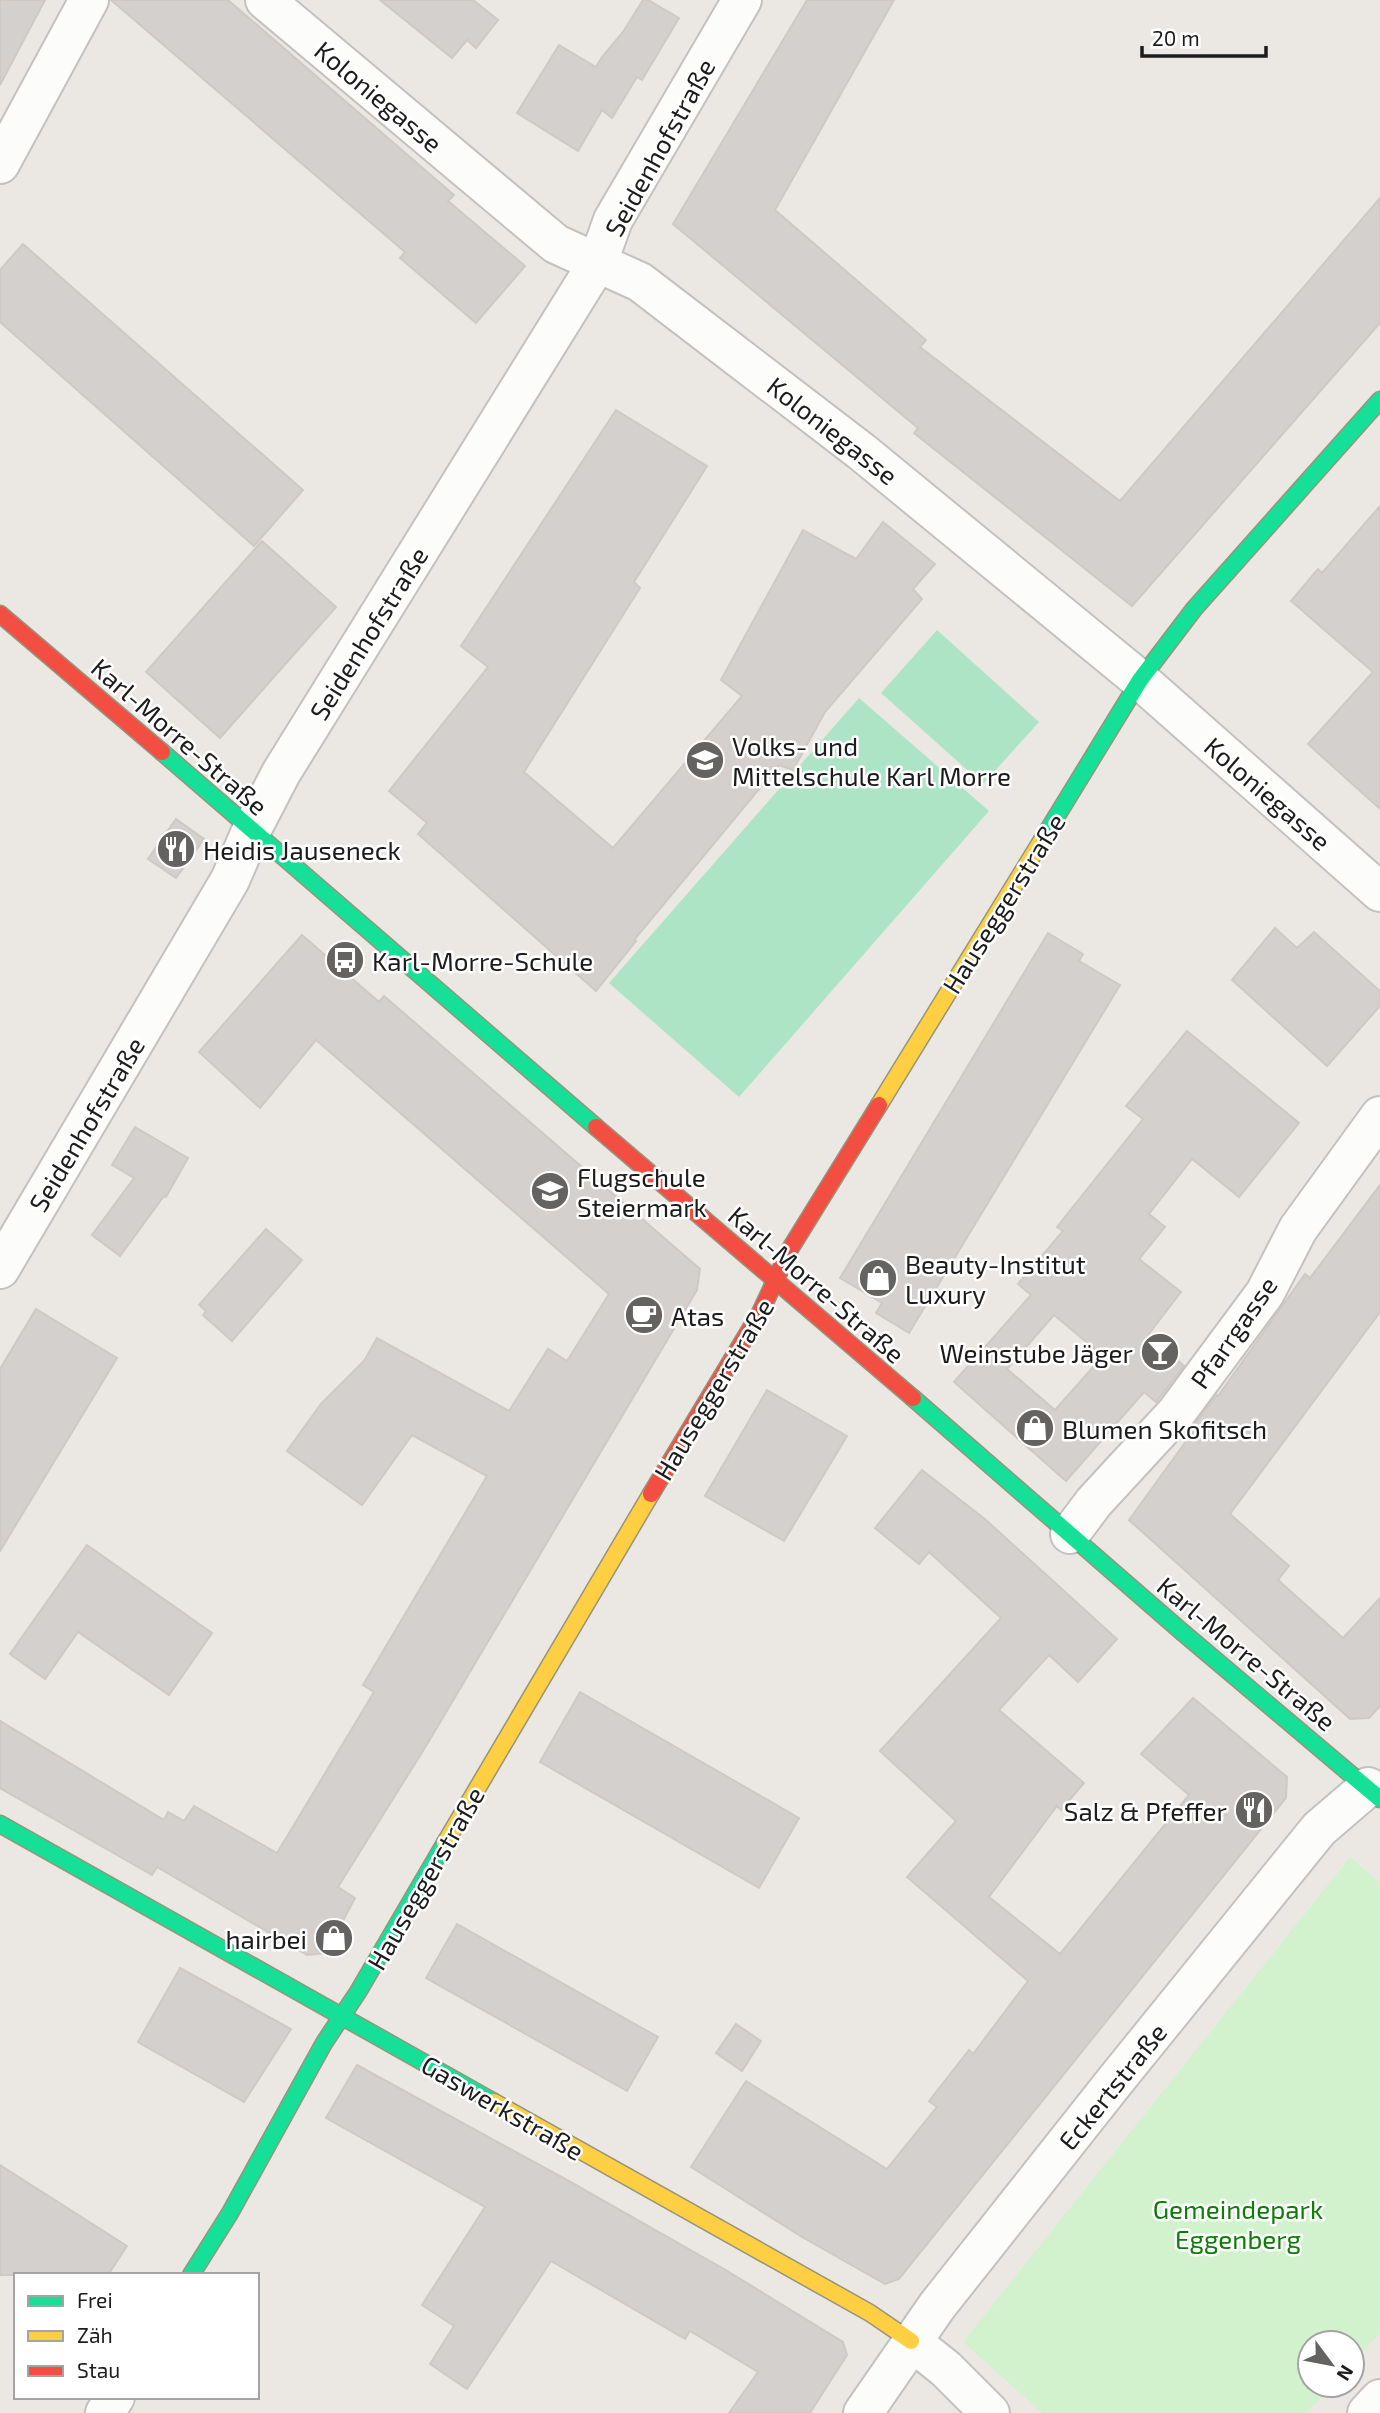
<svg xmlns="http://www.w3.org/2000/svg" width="1380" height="2413" font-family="'Exo 2',sans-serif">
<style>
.park{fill:#d2f2cd}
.pitch{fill:#ade4c5}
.building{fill:#d3d0cd;stroke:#cec9c5;stroke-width:2;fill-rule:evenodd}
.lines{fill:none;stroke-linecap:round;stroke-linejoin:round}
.street-casing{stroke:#c3c2c0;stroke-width:42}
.fast-casing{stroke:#96947c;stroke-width:19}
.slow-casing{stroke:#96947c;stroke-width:19}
.jam-casing{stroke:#96947c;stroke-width:19}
.street{stroke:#fcfcfb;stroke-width:38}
.fast{stroke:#16e098;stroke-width:16}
.slow{stroke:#ffcf43;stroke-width:16}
.jam{stroke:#f24e42;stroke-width:16}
.labels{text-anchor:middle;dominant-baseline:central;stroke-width:5;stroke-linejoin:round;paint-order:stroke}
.street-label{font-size:26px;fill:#1c1c1c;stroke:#fff}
.poi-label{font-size:26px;fill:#1c1c1c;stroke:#fff;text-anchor:start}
.park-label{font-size:26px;fill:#0c7d06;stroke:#fff}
</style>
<rect width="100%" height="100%" fill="#ebe8e4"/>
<path class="park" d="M1350 1857 1380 1883V2333L1352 2363V2343H1310V2385H1333L1307 2413H1042L963 2342Z"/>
<g class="pitch">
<path d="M937 630 1039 722 983 784 881 693Z"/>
<path d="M859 698 989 811 739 1097 609 983Z"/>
</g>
<g class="building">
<path d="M0 0H45L0 85Z"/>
<path d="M111 0H228L454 195 448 201 525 266 476 323 400 258 405 252Z"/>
<path d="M380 0H473L498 20 476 48 467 40 452 58Z"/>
<path d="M643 0H648L679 18 642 80 637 77 612 118 602 110 578 151 517 113 559 45 596 67 602 57 623 32Z"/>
<path d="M807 0H894L775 210 926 340 920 347 1120 501 1380 198V323L1132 606 914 433 918 428 673 224Z"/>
<path d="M23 244 303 490 254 546 0 322V270Z"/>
<path d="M616 410 707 466 634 582 640 588 524 772 613 848 742 696 721 680 803 530 856 559 883 522 935 564 913 589 922 599 825 712 793 770 779 765 634 940 636 941 596 991 418 834 427 823 389 791 488 667 461 646Z"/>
<path d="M1380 506V809L1308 744 1373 672 1291 601 1318 569 1322 573Z"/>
<path d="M262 541 336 607 220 738 146 672Z"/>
<path d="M176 819 204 839 176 878 148 859Z"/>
<path d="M1275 928 1297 948 1314 932 1380 991V1006L1327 1066 1232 980Z"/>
<path d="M1048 933 1083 954 1079 961 1120 985 909 1333 876 1313 882 1303 840 1278Z"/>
<path d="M302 935 379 1002 384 996 700 1269 697 1290 426 1746 338 1887 355 1898 326 1953 307 1955 157 1867 152 1875 0 1788V1721L164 1820 168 1812 184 1821 194 1806 277 1853 374 1692 363 1685 487 1476 412 1435 362 1505 287 1451 321 1404 364 1361 377 1338 509 1411 548 1349 567 1361 609 1294 316 1040 260 1108 199 1052Z"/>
<path d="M1187 1031 1299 1123 1239 1197 1192 1159 1149 1214 1165 1227 1139 1259 1181 1292 1148 1335 1184 1366 1156 1402 1144 1392 1066 1481 954 1382 1031 1295 1018 1284 1063 1231 1057 1227 1143 1119 1126 1106ZM1054 1315 1103 1356 1055 1410 1007 1369Z"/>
<path d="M135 1127 188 1158 166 1197 164 1196 120 1256 92 1235 134 1178 112 1165Z"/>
<path d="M1380 1185V1312L1230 1514 1289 1566 1278 1580 1343 1638 1380 1598V1706L1369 1718 1350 1719 1129 1520 1192 1433 1189 1431 1217 1395 1218 1396 1305 1274 1310 1278Z"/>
<path d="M266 1229 302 1260 232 1341 203 1315 206 1311 199 1305Z"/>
<path d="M36 1309 117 1358 0 1551V1369Z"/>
<path d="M767 1390 847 1436 784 1541 705 1496Z"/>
<path d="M922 1470 986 1520 1117 1639 1078 1682 1049 1655 999 1710 1084 1783 1061 1810 1057 1806 989 1897 1060 1954 1189 1795 1141 1754 1193 1698 1287 1777 1286 1798 899 2279 885 2284 802 2237 691 2167 746 2081 887 2169 937 2107 929 2101 969 2050 973 2054 1028 1981 907 1877 956 1821 880 1751 1001 1618 929 1552 919 1564 875 1528Z"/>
<path d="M87 1545 212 1633 169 1695 78 1632 45 1679 10 1654Z"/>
<path d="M580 1692 799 1818 759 1888 540 1762Z"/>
<path d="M457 1924 658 2037 627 2091 426 1978Z"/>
<path d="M180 1968 291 2029 244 2102 138 2042Z"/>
<path d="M736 2024 761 2041 742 2071 716 2053Z"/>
<path d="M357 2065 567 2180 724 2269 843 2342 847 2355 810 2413H729L758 2372 690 2331 685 2339 551 2261 467 2389 430 2364 454 2326 422 2305 485 2207 326 2118Z"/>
<path d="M0 2165 127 2246 108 2275H0Z"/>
</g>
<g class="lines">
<g class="street-casing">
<g id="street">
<path d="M265 0 556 244 640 282 862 452 1140 680 1380 892"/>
<path d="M0 164 89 0"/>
<path d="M0 1269 230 880 252 829 281 773 598 262 613 220 742 0"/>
<path d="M1070 1534 1094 1502 1176 1413 1265 1293 1298 1229 1380 1116"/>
<path d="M911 2341 946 2369 990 2413"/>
<path d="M105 2413 115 2397"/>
<path d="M863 2413 937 2306 1115 2081 1319 1829 1368 1787"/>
<path d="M1367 2413 1380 2399"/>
</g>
</g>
<g class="fast-casing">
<g id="fast">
<path d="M162 752 596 1127"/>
<path d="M1042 840 1140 680 1194 609 1380 400"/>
<path d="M913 1398 1181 1631 1380 1799"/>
<path d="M0 1824 494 2102"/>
<path d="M191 2275 230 2213 324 2043 358 1992 445 1843"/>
</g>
</g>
<g class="slow-casing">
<g id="slow">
<path d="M879 1105 1042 840"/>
<path d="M445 1843 651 1494"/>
<path d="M494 2102 870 2313 911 2341"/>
</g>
</g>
<g class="jam-casing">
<g id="jam">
<path d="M0 614 162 752"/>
<path d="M596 1127 913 1398"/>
<path d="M651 1494 760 1313 790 1249 879 1105"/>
</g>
</g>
<use href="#street" class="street"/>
<use href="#fast" class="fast"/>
<use href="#slow" class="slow"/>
<use href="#jam" class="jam"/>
</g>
<defs>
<g id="school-disc" transform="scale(2.0125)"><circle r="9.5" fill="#646362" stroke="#fff"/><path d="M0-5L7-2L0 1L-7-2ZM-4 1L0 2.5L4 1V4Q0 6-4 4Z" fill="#fff"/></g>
<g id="restaurant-disc" transform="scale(2.0125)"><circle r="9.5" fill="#646362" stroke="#fff"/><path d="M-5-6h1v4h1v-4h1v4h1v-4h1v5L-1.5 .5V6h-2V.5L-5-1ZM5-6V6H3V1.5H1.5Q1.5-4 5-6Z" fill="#fff"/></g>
<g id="bus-disc" transform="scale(2.0125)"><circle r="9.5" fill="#646362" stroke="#fff"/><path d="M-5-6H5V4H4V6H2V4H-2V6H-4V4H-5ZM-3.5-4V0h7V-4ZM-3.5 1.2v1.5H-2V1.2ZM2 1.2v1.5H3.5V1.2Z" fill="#fff"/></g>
<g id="shop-disc" transform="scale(2.0125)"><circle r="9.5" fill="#646362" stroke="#fff"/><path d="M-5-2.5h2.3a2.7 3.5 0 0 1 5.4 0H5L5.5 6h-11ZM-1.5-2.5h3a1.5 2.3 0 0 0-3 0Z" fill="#fff"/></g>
<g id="cafe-disc" transform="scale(2.0125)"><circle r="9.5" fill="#646362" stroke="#fff"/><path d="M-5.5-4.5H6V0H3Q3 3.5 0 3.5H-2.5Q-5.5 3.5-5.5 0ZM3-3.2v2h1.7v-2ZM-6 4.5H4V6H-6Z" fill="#fff"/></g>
<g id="bar-disc" transform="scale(2.0125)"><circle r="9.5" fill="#646362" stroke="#fff"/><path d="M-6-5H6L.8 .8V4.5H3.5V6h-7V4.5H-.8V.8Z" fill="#fff"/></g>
</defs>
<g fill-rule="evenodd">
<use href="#school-disc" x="705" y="760"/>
<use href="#restaurant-disc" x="176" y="849"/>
<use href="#bus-disc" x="345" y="960"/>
<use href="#school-disc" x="550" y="1191"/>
<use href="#shop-disc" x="878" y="1278"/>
<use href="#cafe-disc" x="644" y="1315"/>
<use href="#bar-disc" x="1160" y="1352"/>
<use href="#shop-disc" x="1035" y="1428"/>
<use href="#restaurant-disc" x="1254" y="1810"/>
<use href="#shop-disc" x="334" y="1938"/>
</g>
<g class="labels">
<g class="street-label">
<text transform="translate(379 96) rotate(40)">Koloniegasse</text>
<text transform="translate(659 147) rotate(-61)">Seidenhofstraße</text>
<text transform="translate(833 430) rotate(38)">Koloniegasse</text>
<text transform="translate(368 633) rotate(-58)">Seidenhofstraße</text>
<text transform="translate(180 736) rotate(41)">Karl-Morre-Straße</text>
<text transform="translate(1268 793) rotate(41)">Koloniegasse</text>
<text transform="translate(1003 903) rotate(-58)">Hauseggerstraße</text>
<text transform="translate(86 1124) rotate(-59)">Seidenhofstraße</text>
<text transform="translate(817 1284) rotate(41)">Karl-Morre-Straße</text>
<text transform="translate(1233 1332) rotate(-55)">Pfarrgasse</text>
<text transform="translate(713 1389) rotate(-59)">Hauseggerstraße</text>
<text transform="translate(1247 1653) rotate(40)">Karl-Morre-Straße</text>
<text transform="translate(425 1878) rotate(-60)">Hauseggerstraße</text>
<text transform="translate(1112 2086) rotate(-51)">Eckertstraße</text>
<text transform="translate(503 2107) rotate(30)">Gaswerkstraße</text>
</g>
<g class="poi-label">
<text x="732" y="745">Volks- und<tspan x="732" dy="30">Mittelschule Karl Morre</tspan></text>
<text x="203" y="849">Heidis Jauseneck</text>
<text x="372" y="960">Karl-Morre-Schule</text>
<text x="577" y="1176">Flugschule<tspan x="577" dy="30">Steiermark</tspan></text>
<text x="905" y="1263">Beauty-Institut<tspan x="905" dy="30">Luxury</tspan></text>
<text x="671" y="1315">Atas</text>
<text x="1133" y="1352" text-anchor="end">Weinstube Jäger</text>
<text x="1062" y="1428">Blumen Skofitsch</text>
<text x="1227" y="1810" text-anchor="end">Salz &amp; Pfeffer</text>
<text x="307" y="1938" text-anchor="end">hairbei</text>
</g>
<g class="park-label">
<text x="1238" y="2208">Gemeindepark<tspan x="1238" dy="30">Eggenberg</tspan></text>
</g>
</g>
<rect x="14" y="2273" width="245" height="126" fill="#ffffff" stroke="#a4a4a4" stroke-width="2"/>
<rect x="28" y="2296" width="35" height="10" fill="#16e098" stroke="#a4a4a4" stroke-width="2"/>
<text x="77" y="2308" font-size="21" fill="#1c1c1c">Frei</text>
<rect x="28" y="2331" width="35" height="10" fill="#ffcf43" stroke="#a4a4a4" stroke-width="2"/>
<text x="77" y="2343" font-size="21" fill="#1c1c1c">Zäh</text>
<rect x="28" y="2366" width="35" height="10" fill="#f24e42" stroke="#a4a4a4" stroke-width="2"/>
<text x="77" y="2378" font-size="21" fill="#1c1c1c">Stau</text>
<g transform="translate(1331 2364) rotate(122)"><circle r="33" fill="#ffffff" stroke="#a4a4a4" stroke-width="2"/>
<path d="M0-5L12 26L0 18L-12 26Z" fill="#646362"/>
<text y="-10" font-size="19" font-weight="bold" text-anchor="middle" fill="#1c1c1c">N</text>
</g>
<path d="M1142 46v10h124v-10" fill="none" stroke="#1c1c1c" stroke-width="3.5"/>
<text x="1152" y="46" font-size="21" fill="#1c1c1c" stroke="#ffffff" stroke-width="5" paint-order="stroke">20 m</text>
</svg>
